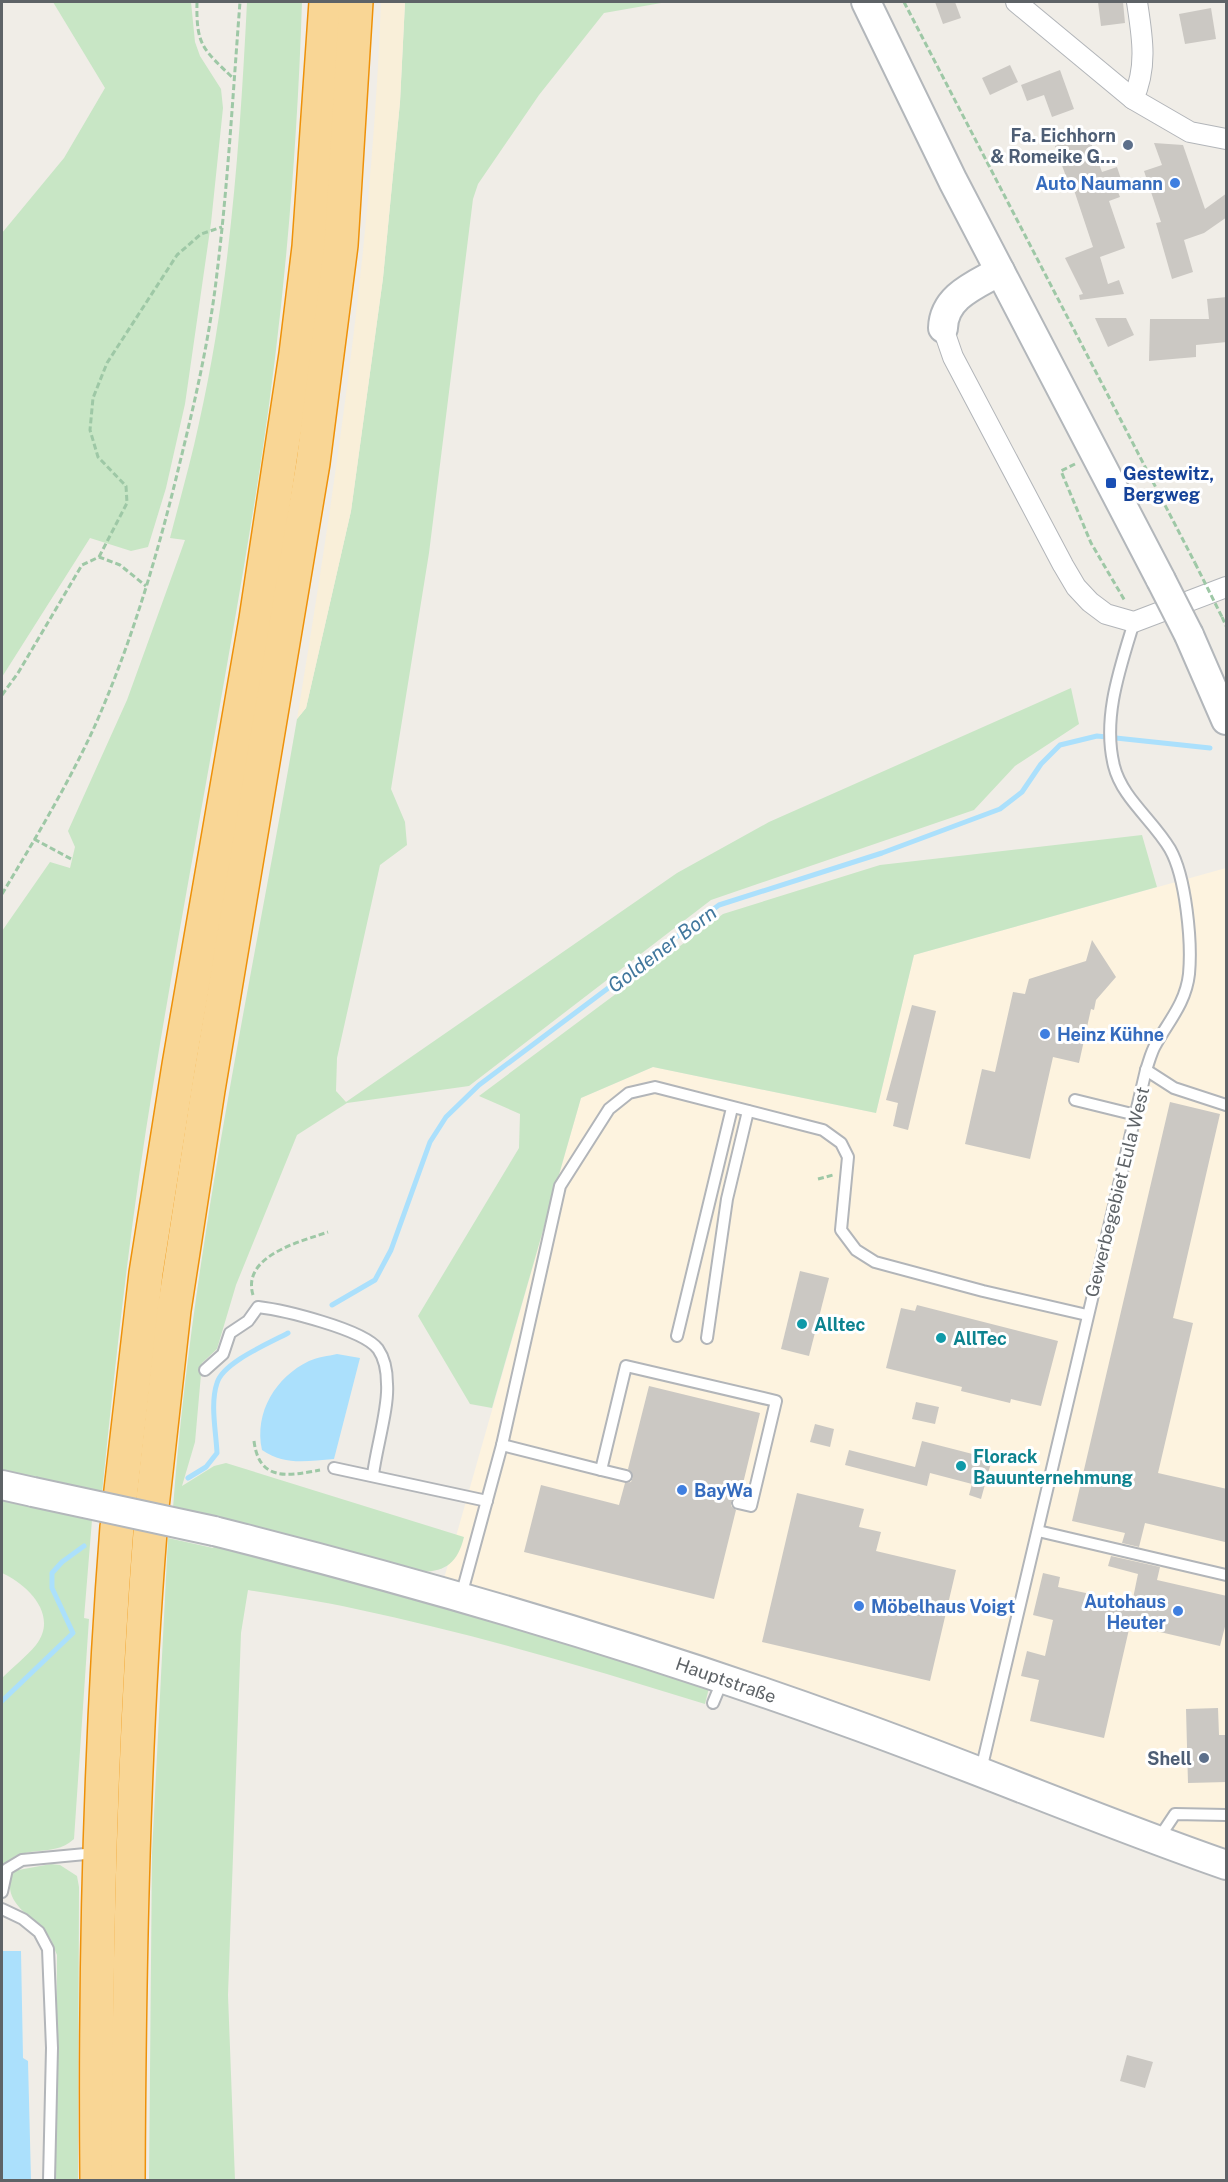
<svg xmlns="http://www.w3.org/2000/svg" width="1228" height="2182" font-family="'Public Sans',sans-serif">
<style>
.commercial{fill:#fdf3df}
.green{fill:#c8e6c5}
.sand{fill:#f9efd9}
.water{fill:#abe0fc}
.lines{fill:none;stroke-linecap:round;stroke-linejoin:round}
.stream{stroke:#abe0fc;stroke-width:5}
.building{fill:#cbc8c3}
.lane-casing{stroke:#b2b5b9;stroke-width:14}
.street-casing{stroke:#b2b5b9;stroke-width:22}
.secondary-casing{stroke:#b3b7bb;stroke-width:32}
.highway-casing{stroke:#ee9109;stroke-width:36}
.path{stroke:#9ec8a6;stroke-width:3;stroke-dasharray:6 3;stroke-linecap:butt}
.lane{stroke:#fff;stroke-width:10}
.street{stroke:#fff;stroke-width:20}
.secondary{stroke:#fff;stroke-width:28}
.highway{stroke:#f9d695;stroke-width:33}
.secondary-bridge-casing{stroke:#b3b7bb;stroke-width:32;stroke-linecap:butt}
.path-bridge{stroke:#9ec8a6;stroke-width:3;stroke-dasharray:6 3;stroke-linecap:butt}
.secondary-bridge{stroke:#fff;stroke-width:28}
.service-dot{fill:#5c6f8a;stroke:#fff;stroke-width:2}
.shop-dot{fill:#3f7fe0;stroke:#fff;stroke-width:2}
.transit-dot{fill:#1a4fb4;stroke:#fff;stroke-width:2}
.culture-dot{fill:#0f9aa8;stroke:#fff;stroke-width:2}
.labels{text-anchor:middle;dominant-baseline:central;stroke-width:6;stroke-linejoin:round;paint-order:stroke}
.service-label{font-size:18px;font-weight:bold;fill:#4e5e75;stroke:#fff;text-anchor:end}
.shop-label{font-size:18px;font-weight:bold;fill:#366cbe;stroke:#fff;text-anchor:start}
.transit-label{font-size:18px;font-weight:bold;fill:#164399;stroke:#fff;text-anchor:start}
.street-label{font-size:18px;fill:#5e6367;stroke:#fff}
.culture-label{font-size:18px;font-weight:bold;fill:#0d838f;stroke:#fff;text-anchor:start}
.water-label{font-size:20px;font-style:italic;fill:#41779d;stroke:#fff}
</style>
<rect width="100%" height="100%" fill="#f0ede7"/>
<path class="commercial" d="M1226 868V1852L443 1582 581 1098 653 1067 876 1113 914 955Z"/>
<g class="green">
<path d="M53 2H191L195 42 200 56 221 89 223 108 211 223 185 404 166 488 148 547 131 551 90 538 2 677V233L64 158 105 88Z"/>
<path d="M247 2H302C297 155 284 309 261 461 229 668 188 873 154 1080 131 1217 116 1355 102 1493L2 1475V931L50 862 70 868 75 847 68 831 127 700 185 540 170 538C180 499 191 461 199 423 230 285 240 142 247 2Z"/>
<path d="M405 2H667L604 13 539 95 478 184 473 199 429 553 391 789 405 822 407 845 380 865 337 1058 336 1091 346 1102 677 873 769 822 1071 688 1079 724 1015 766 974 810 711 900 469 1086 347 1103 297 1135 236 1285 217 1349 202 1363 195 1442 182 1486 214 1466 226 1463 464 1537C457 1566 442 1574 412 1571L173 1508C193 1242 252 981 297 719L306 708 351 511 383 278 400 102Z"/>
<path d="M1142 835 1157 887 914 955 876 1113 653 1067 581 1098 492 1408 470 1404 418 1316 519 1148 520 1114 479 1096 723 914 880 865Z"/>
<path d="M2 1501 92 1520 84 1618 89 1619 74 1839C51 1860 22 1841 2 1868V1678C12 1668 26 1657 36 1645 59 1615 28 1585 2 1573Z"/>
<path d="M168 1538 213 1548 216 1544 456 1605 709 1688 705 1704C590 1668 474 1634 356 1609 321 1601 284 1596 248 1590L241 1633 228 1995 235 2180H149L152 1853Z"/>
<path d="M51 1864 60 1865 77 1876 79 1887 78 2180H55L57 1955C54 1948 52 1939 47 1934 30 1914 0 1902 13 1871Z"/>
</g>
<path class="sand" d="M381 2H405L400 102 383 278 351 511 306 708 297 719C336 481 372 243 381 2Z"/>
<g class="water">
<path d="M337 1354 360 1358 334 1459C307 1461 285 1466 262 1450 254 1412 276 1377 309 1361 318 1357 328 1356 337 1354Z"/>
<path d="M2 1951H21L23 2058 28 2061 31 2180H2Z"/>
</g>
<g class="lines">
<g class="stream">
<path d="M332 1305 375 1280 391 1250 430 1142 446 1117 479 1085 719 905 882 853 1000 809 1022 792 1041 764 1060 745 1097 736 1210 748"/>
<path d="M188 1478 206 1467 217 1453C216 1431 210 1404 217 1383 223 1362 270 1343 288 1333"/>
<path d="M2 1701 73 1633 52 1588V1573L62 1562 84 1546"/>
</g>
</g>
<g class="building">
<path d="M935 2H955L961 18 943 24Z"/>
<path d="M1098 2H1123L1125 23 1101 26Z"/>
<path d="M1211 8 1216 39 1185 44 1179 14Z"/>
<path d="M1010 65 1018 82 990 95 982 78Z"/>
<path d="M1060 70 1074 109 1052 117 1044 95 1027 101 1021 85Z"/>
<path d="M1076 139 1078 145 1090 140 1102 172 1117 167 1123 185 1116 187 1120 197 1109 201 1125 248 1100 257 1108 284 1119 280 1124 294 1080 300 1079 295 1083 294 1065 258 1093 247 1071 181 1068 182 1055 146Z"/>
<path d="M1154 143 1183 145 1205 209 1227 193V217L1204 233 1184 240 1193 272 1172 279 1156 223 1161 222 1144 171 1162 165Z"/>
<path d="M1227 297V342L1196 345V357L1149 361 1150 319H1209L1207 299Z"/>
<path d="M1095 318H1126L1134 335 1108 347Z"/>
<path d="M1092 940 1116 977 1096 1000 1094 1010 1091 1009 1079 1063 1053 1057 1030 1159 965 1144 982 1069 995 1072 1013 992 1025 994 1029 979 1086 961Z"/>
<path d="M912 1005 936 1011 908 1130 893 1126 898 1103 886 1100Z"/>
<path d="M1170 1102 1220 1114 1173 1318 1193 1323 1158 1473 1227 1489V1534L1225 1542 1145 1523 1139 1547 1122 1543 1125 1533 1072 1521Z"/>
<path d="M800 1271 829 1278 809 1356 781 1349Z"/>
<path d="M917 1305 1058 1341 1041 1406 1011 1399 1010 1403 961 1391 962 1387 886 1368 901 1308 915 1311Z"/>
<path d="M649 1386 760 1413 740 1496 731 1501V1506L736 1510 714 1599 524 1552 541 1485 619 1505 625 1483 631 1482 633 1477 628 1469Z"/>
<path d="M916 1402 939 1407 935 1424 912 1419Z"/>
<path d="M815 1424 834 1429 830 1447 810 1442Z"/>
<path d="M922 1441 992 1459 981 1499 969 1495 972 1484 930 1473 927 1486 845 1465 849 1450 915 1467Z"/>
<path d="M797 1493 864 1509 859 1527 881 1532 876 1551 956 1570 930 1681 762 1642Z"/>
<path d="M1111 1556 1160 1567 1157 1580 1227 1596V1619L1220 1646 1130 1625 1104 1738 1030 1721 1039 1680 1021 1676 1027 1651 1045 1656 1053 1620 1033 1615 1043 1573 1060 1577 1058 1587 1132 1603 1138 1574 1108 1566Z"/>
<path d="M1218 1708 1219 1735H1227V1782L1188 1783 1186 1709Z"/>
<path d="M1127 2055 1153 2062 1145 2088 1120 2081Z"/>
</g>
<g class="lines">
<g class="lane-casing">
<g id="lane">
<path d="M1146 1070 1174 1088 1226 1105"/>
<path d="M1075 1100 1136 1115"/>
<path d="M677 1336 732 1108"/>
<path d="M707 1338 727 1199 748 1111"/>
<path d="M205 1370 223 1354 230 1333 248 1321 258 1307C283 1310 363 1329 378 1349 385 1359 387 1373 387 1384 389 1407 376 1449 373 1475"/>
<path d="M502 1445 601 1470"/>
<path d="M334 1468 487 1501"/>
<path d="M626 1476 601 1470 626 1366 776 1401 751 1506 738 1503"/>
<path d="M1038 1531 1226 1575"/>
<path d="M461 1596 502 1445 560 1186 609 1109 629 1093 655 1087 823 1130 841 1143 848 1157 841 1230 856 1250 875 1262 983 1291 1087 1315"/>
<path d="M713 1703 723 1679"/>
<path d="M981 1770 1146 1070C1149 1062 1151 1052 1156 1044 1169 1021 1186 1002 1189 974 1192 942 1186 877 1170 849 1153 820 1122 798 1114 766 1102 718 1120 668 1134 622"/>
<path d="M1159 1838 1175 1814 1226 1815"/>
<path d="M2 1892 7 1869 22 1860 96 1853"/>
<path d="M2 1909 23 1919 39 1932 48 1949 52 2048 49 2180"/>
</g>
</g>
<g class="street-casing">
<g id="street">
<path d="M1016 2 1133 99 1190 132 1226 139"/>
<path d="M1133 99C1148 67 1142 35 1137 2"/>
<path d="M943 328 953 357 1063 565 1076 587 1090 602 1106 614 1134 622 1226 587"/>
</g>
</g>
<g class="secondary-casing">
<g id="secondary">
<path d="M866 2 953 181 1161 580"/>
<path d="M943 328C944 296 976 285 1000 271"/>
<path d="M1189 635 1226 720"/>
<path d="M2 1485 33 1492"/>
<path d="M214 1531C429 1585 641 1647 850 1723 976 1768 1099 1821 1226 1865"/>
</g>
</g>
<g class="highway-casing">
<g id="highway">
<path d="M120 1499 146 1273 179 1065 256 619 296 354 309 247 326 2"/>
<path d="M152 1507 174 1310 208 1090 313 463 341 245 356 2"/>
<path d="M97 2180C95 1963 100 1745 117 1527"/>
<path d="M128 2180C129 1964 133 1748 150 1532"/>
</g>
</g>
<g class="path">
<path d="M197 2C196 46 203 49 234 79"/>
<path d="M904 2 1195 563"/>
<path d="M1075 464 1061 471 1091 543 1125 601"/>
<path d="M99 557 127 503 126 486 98 457 90 430 93 398 107 363 177 255 201 234 222 227"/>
<path d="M1222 617 1226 626"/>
<path d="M2 695 18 673 82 565 99 557 120 565 146 586"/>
<path d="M34 839 73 860"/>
<path d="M2 894C34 841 67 786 93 730 132 643 159 550 181 458 196 397 210 335 217 273 228 183 233 92 240 2"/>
<path d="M818 1179 833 1175"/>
<path d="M253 1295C241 1255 303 1241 328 1232"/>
<path d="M254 1441C259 1482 288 1476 320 1470"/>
</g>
<use href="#lane" class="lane"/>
<use href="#street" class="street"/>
<use href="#secondary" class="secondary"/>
<use href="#highway" class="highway"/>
<g class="secondary-bridge-casing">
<g id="secondary-bridge">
<path d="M1161 580 1189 635"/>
<path d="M33 1492 214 1531"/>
</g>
</g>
<path class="path-bridge" d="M1195 563 1222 617"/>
<use href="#secondary-bridge" class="secondary-bridge"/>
</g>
<g class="service-dot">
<circle cx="1128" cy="145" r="6"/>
<circle cx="1204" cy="1758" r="6"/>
</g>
<g class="shop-dot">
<circle cx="1175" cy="183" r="6"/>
<circle cx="1045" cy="1034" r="6"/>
<circle cx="682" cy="1490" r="6"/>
<circle cx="859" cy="1606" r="6"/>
<circle cx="1178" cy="1611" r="6"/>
</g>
<rect class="transit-dot" x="1105" y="477" width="12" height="12" rx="3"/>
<g class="culture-dot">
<circle cx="802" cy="1324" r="6"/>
<circle cx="941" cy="1338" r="6"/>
<circle cx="961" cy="1466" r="6"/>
</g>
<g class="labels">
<g class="service-label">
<text x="1116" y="135">Fa. Eichhorn<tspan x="1116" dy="21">&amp; Romeike G...</tspan></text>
<text x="1192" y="1758">Shell</text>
</g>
<g class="shop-label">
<text x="1163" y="183" text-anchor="end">Auto Naumann</text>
<text x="1057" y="1034">Heinz Kühne</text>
<text x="694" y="1490">BayWa</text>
<text x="1166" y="1601" text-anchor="end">Autohaus<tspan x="1166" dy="21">Heuter</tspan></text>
<text x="871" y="1606">Möbelhaus Voigt</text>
</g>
<g class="transit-label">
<text x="1123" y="473">Gestewitz,<tspan x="1123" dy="21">Bergweg</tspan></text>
</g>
<g class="street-label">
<text transform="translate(1117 1192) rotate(-76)">Gewerbegebiet Eula West</text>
<text transform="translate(726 1680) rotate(19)">Hauptstraße</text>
</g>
<g class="culture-label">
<text x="814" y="1324">Alltec</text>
<text x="953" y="1338">AllTec</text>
<text x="973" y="1456">Florack<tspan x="973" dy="21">Bauunternehmung</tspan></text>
</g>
<g class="water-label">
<text transform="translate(662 949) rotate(-37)">Goldener Born</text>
</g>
</g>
<rect width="1228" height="2182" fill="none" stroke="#5e6367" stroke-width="6"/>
</svg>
